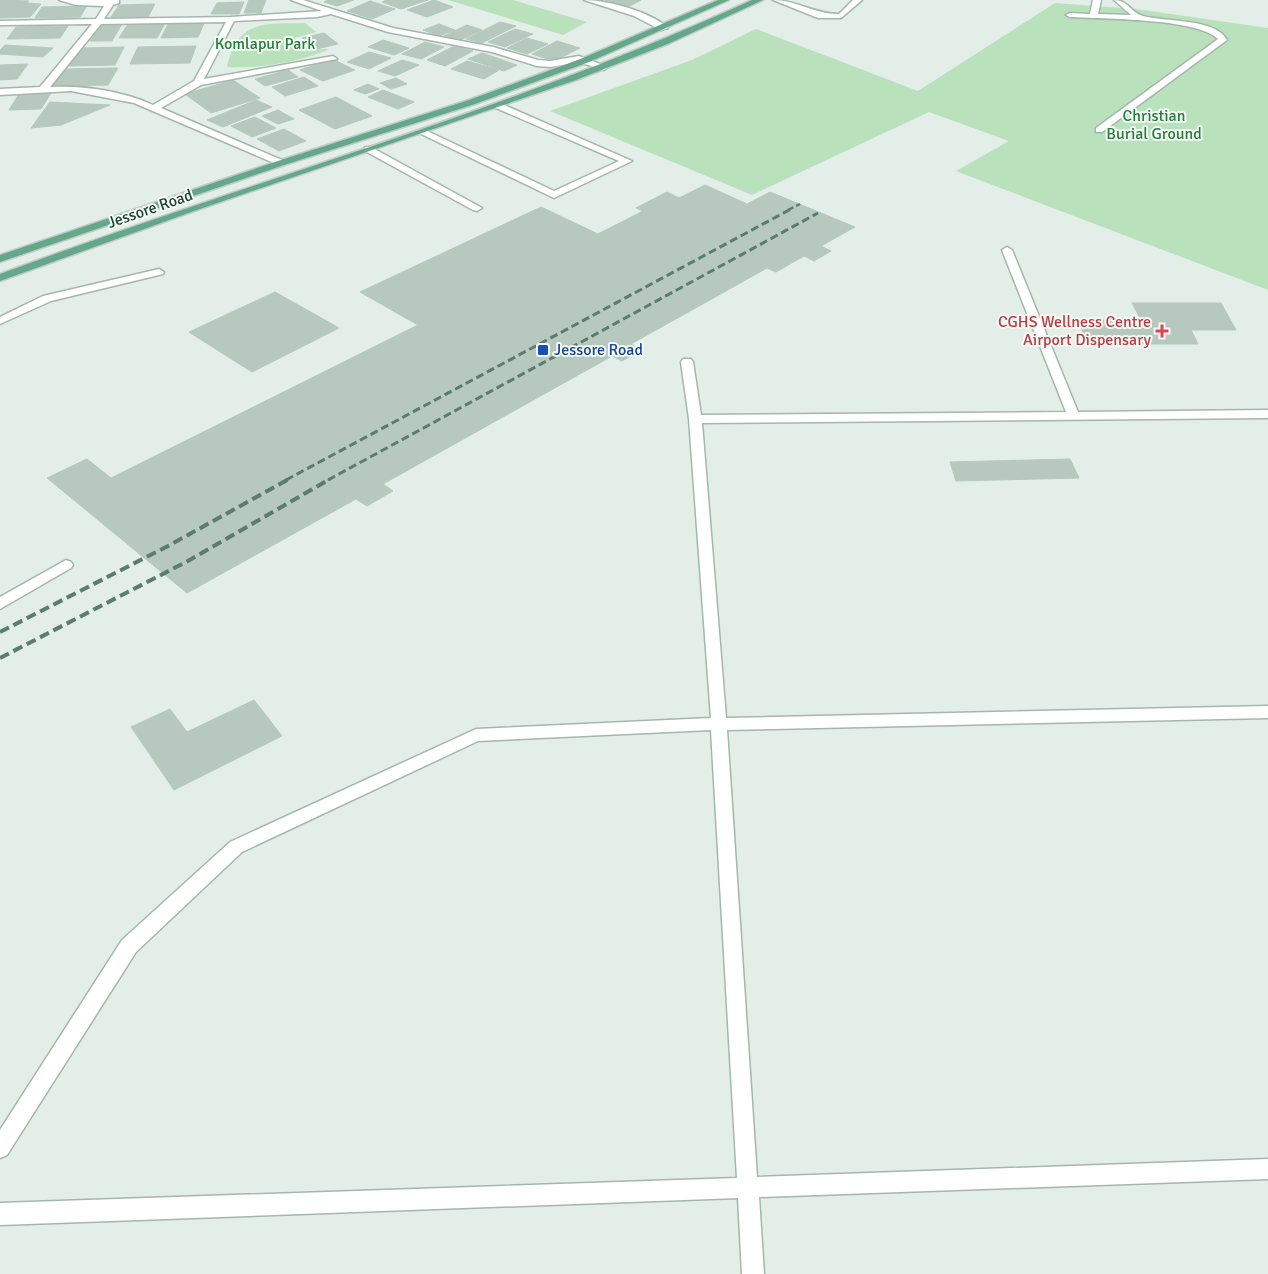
<svg xmlns="http://www.w3.org/2000/svg" width="1268" height="1274" font-family="Signika,sans-serif">
<style>
.green{fill:#b9e2bc}
.building{fill:#b7c9bf;stroke:#b4c9bc}
.lines{fill:none;stroke-linecap:round;stroke-linejoin:round}
.lane-casing{stroke:#a4b7ad;stroke-width:3}
.street-casing{stroke:#a4b7ad;stroke-width:3}
.primary-casing{stroke:#c1cac6;stroke-width:3}
.lane{fill:#fff;fill-rule:evenodd}
.street{fill:#fff;fill-rule:evenodd}
.primary{fill:#62a889;fill-rule:evenodd}
.rail-far2{stroke:#5a7d6d;stroke-width:2.5;stroke-dasharray:6 3;stroke-linecap:butt}
.rail-far1{stroke:#5a7d6d;stroke-width:3;stroke-dasharray:8 4;stroke-linecap:butt}
.rail{stroke:#5a7d6d;stroke-width:4;stroke-dasharray:10 5;stroke-linecap:butt}
.health-dot{fill:#e0444e;stroke:#f3faf5;stroke-width:2}
.transit-dot{fill:#1a4fb4;stroke:#f3faf5;stroke-width:2}
.labels{text-anchor:middle;dominant-baseline:central;stroke-width:4;stroke-linejoin:round;paint-order:stroke}
.far-park-label{font-size:16px;fill:#257d36;stroke:#f3faf5}
.far-street-label{font-size:16px;fill:#204232;stroke:#f3faf5}
.far-health-label{font-size:16px;fill:#be3a42;stroke:#f3faf5;text-anchor:end}
.far-transit-label{font-size:16px;fill:#164399;stroke:#f3faf5;text-anchor:start}
</style>
<rect width="100%" height="100%" fill="#e2eee7"/>
<g class="green">
<path d="M448 0H513L587 22 563 35Z"/>
<path d="M1055 3 1136 9 1268 28V290L956 171 1009 141 929 112 752 195 550 111 692 60 756 29 918 91Z"/>
<path d="M305 23 316 32 295 38 308 49H330C299 62 260 69 227 67 238 19 265 24 305 23Z"/>
</g>
<g class="building">
<path d="M0 0 29 1 27 3 41 4 30 17 0 18Z"/>
<path d="M249 0H266L261 13H244Z"/>
<path d="M328 0H354L337 6 324 2Z"/>
<path d="M386 0H428L401 9 382 2Z"/>
<path d="M434 0 453 7 427 17 407 10Z"/>
<path d="M605 0H641L628 7Z"/>
<path d="M370 1 395 9 372 19 347 11Z"/>
<path d="M244 2 239 14H211L217 3Z"/>
<path d="M155 4 148 17H111L119 5Z"/>
<path d="M87 6 80 17 35 18 42 7Z"/>
<path d="M205 21 198 37 161 38 169 22Z"/>
<path d="M500 22 516 26 482 43 466 39Z"/>
<path d="M165 23 157 38H119L128 24Z"/>
<path d="M101 24H122L112 41H90Z"/>
<path d="M439 24 455 30 439 36 423 30Z"/>
<path d="M467 25 482 30 458 41 444 36Z"/>
<path d="M68 26 60 38 7 39 16 27Z"/>
<path d="M515 29 533 34 505 47 488 42Z"/>
<path d="M324 33 338 44 316 49 302 38Z"/>
<path d="M527 38 548 44 527 54 507 48Z"/>
<path d="M383 40 409 48 394 55 368 47Z"/>
<path d="M557 41 580 48 554 61 532 54Z"/>
<path d="M425 42 444 47 421 59 402 54Z"/>
<path d="M5 45 53 48 43 57 0 54V50Z"/>
<path d="M196 46 190 63 130 64 138 47Z"/>
<path d="M454 46 473 51 445 66 427 60Z"/>
<path d="M124 47 115 65 67 66 83 48Z"/>
<path d="M369 52 391 58 369 69 347 62Z"/>
<path d="M482 53 517 65 504 71 468 59Z"/>
<path d="M332 59 355 70 323 81 300 70Z"/>
<path d="M402 60 419 65 395 76 378 71Z"/>
<path d="M467 61 499 70 484 79 451 69Z"/>
<path d="M28 64 17 79 0 80V65Z"/>
<path d="M118 68 108 85 52 86 66 69Z"/>
<path d="M288 70 298 77 265 86 255 79Z"/>
<path d="M304 77 318 86 285 96 272 87Z"/>
<path d="M396 78 407 84 391 89 380 83Z"/>
<path d="M233 80 260 98 211 113 185 94Z"/>
<path d="M368 84 379 89 365 94 354 90Z"/>
<path d="M383 90 414 102 398 109 368 97Z"/>
<path d="M51 93 41 109 9 110 19 94Z"/>
<path d="M336 97 372 116 335 129 299 110Z"/>
<path d="M256 100 272 107 223 127 207 120Z"/>
<path d="M50 102 110 105 61 125 31 128Z"/>
<path d="M278 110 294 119 278 124 262 116Z"/>
<path d="M255 117 276 128 252 137 231 126Z"/>
<path d="M284 129 306 141 279 151 257 139Z"/>
<path d="M705 185 747 204 770 192 855 227 821 246 831 251 814 261 804 256 776 272 767 268 631 344 642 350 622 361 612 356 383 484 393 491 367 506 356 499 187 593 47 478 87 459 111 478 418 325 360 292 541 207 598 234 643 211 636 208 667 192 679 198Z"/>
<path d="M275 292 339 328 252 372 189 332Z"/>
<path d="M1132 303H1221L1236 330H1191L1198 344H1088L1078 320H1141Z"/>
<path d="M1070 459 1079 478 956 481 950 462Z"/>
<path d="M254 700 282 736 174 790 131 727 170 709 187 732Z"/>
</g>
<g class="lines">
<g class="lane-casing">
<g id="lane">
<path d="M773 0C797 0 813 14 839 14L853 0H862L841 18H818Z"/>
<path d="M1093 0H1101L1098 14 1131 15 1114 0C1128 0 1131 13 1143 16 1164 22 1216 18 1227 40L1102 132H1096V128L1218 39C1197 18 1102 19 1070 17L1066 15 1070 13 1090 14Z"/>
<path d="M496 104H502L632 161 554 198 417 132 425 130 554 191 619 161 496 108Z"/>
<path d="M365 147H371L482 208 477 211 473 210 365 151Z"/>
<path d="M1007 247 1012 250 1078 412 1268 410V418L702 423 726 718 1268 706V718L727 730 757 1177 1268 1159V1179L759 1197 764 1274H742L738 1198 0 1225V1203L737 1178 711 730 478 741 242 852 136 952 7 1155 0 1158V1130L122 940 230 842 476 729 711 718 689 419 681 362 683 359H691L693 362 701 415 1066 412 1002 250Z"/>
<path d="M159 269 164 272 163 274 51 301 0 324V317L43 296Z"/>
<path d="M66 560 71 562 73 565 71 568 0 609V597Z"/>
</g>
</g>
<g class="street-casing">
<g id="street">
<path d="M59 0H119V3L113 5 104 19 231 17 322 11 291 0H303L393 28 493 47 538 60 550 61 579 56 608 67 604 70 579 62 550 67 537 66 492 52 388 32 331 14 317 17 234 21 204 79 333 56 337 59 201 85 161 108 284 161V165L281 166 134 103 71 91 0 95V89L40 87 92 24 0 25V21L96 19 104 6 76 5ZM226 22 194 81 153 105C123 91 83 85 50 87L101 24Z"/>
<path d="M584 0C608 0 651 12 668 28L661 30 634 16Z"/>
</g>
</g>
<g class="primary-casing">
<g id="primary">
<path d="M718 0H729L589 62 475 104 284 165 0 262V255L278 161 469 100 583 58Z"/>
<path d="M752 0H763L670 43 576 80 194 211 0 281V274C250 181 510 111 752 0Z"/>
</g>
</g>
<use href="#lane" class="lane"/>
<use href="#street" class="street"/>
<use href="#primary" class="primary"/>
<path class="rail-far2" d="M788 210 800 204"/>
<g class="rail-far1">
<path d="M286 480 791 209"/>
<path d="M328 480 818 213"/>
</g>
<g class="rail">
<path d="M0 632 168 546 289 479"/>
<path d="M0 658 186 562 330 479"/>
</g>
</g>
<path class="health-dot" d="M1159.5 323.5h5v5h5v5h-5v5h-5v-5h-5v-5h5z"/>
<rect class="transit-dot" x="537" y="344" width="12" height="12" rx="2.5"/>
<g class="labels">
<g class="far-park-label">
<text x="265" y="44">Komlapur Park</text>
<text x="1154" y="116">Christian<tspan x="1154" dy="18">Burial Ground</tspan></text>
</g>
<g class="far-street-label">
<text transform="translate(150 209) rotate(-19)">Jessore Road</text>
</g>
<g class="far-health-label">
<text x="1151" y="322">CGHS Wellness Centre<tspan x="1151" dy="18">Airport Dispensary</tspan></text>
</g>
<g class="far-transit-label">
<text x="554" y="350">Jessore Road</text>
</g>
</g>
</svg>
